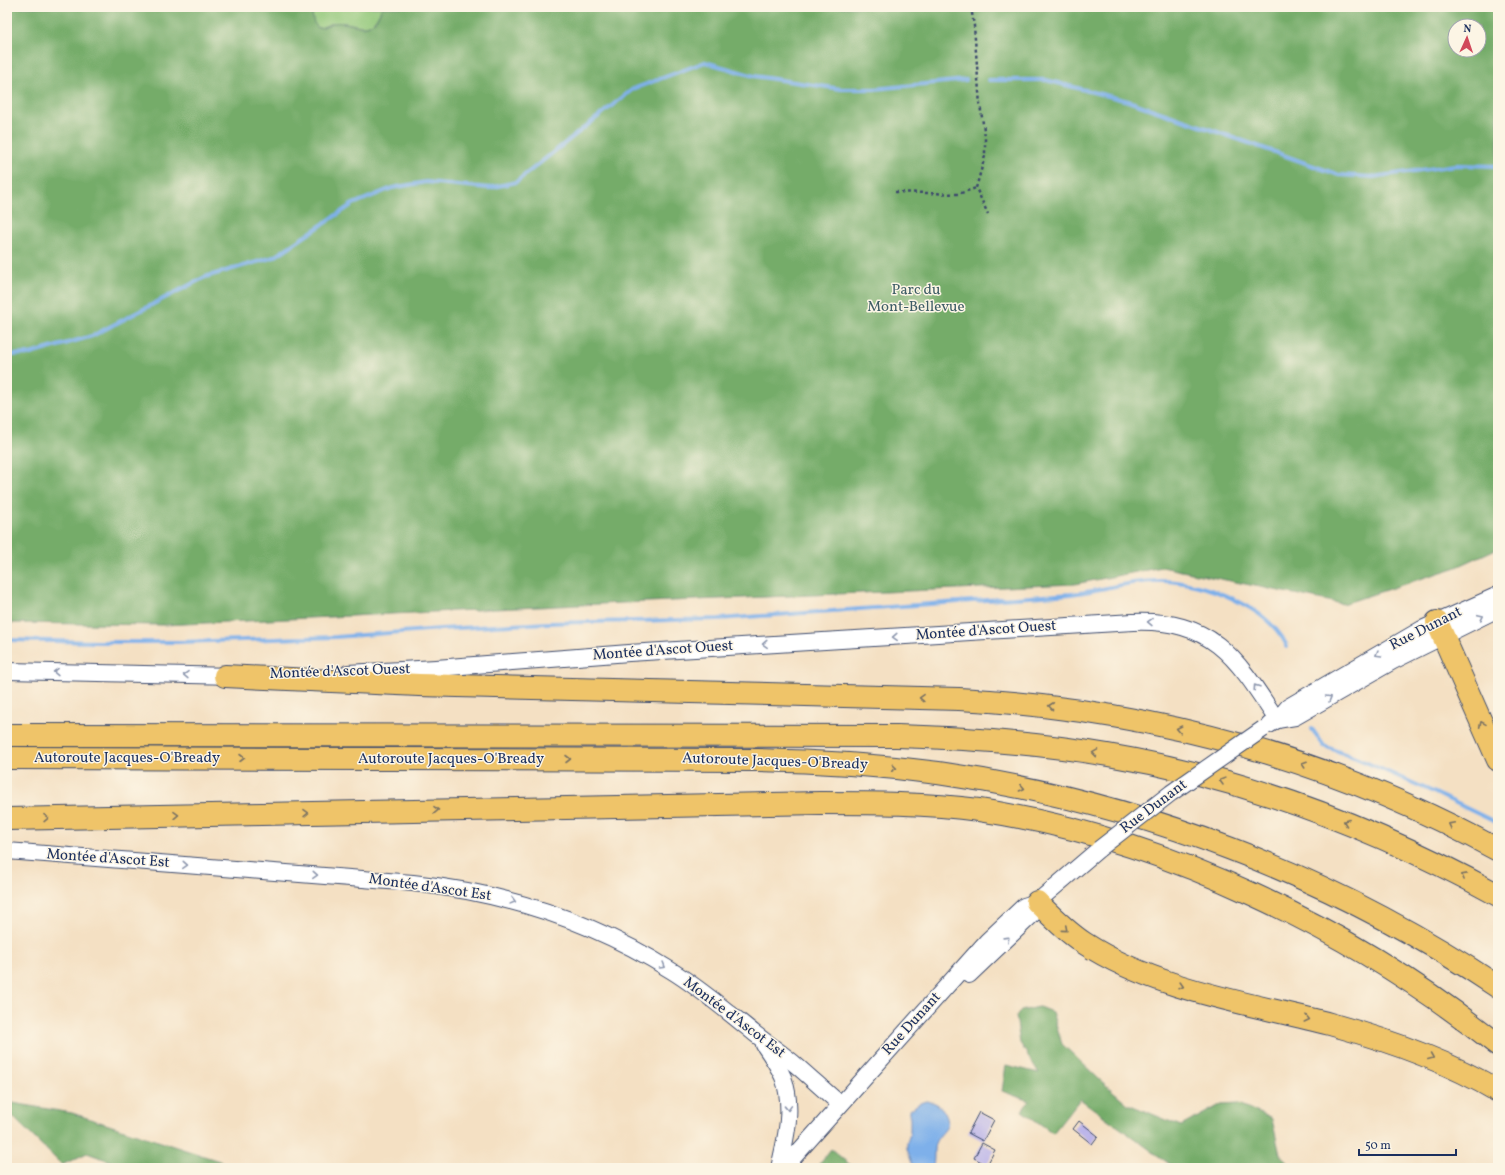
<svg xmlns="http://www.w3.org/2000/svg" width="1505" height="1175" font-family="Vollkorn,serif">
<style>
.green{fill:#91c779;stroke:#567b6c}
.forest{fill:#74ac69;stroke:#486e64;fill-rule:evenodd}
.water{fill:#7eb0ea;stroke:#4c70a4}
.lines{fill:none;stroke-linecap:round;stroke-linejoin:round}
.stream{stroke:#7eb0ea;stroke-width:4}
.building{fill:#b9b2e9}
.tertiary-casing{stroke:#3c4a6d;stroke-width:18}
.motorway-casing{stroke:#3c4a6d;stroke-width:24}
.path{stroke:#3c4a6d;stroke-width:2.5;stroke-dasharray:3 3;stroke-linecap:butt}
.tertiary{stroke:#fff;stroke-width:16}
.motorway{stroke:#efc469;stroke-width:22}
.tertiary-bridge-casing{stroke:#3c4a6d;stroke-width:18;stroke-linecap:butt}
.tertiary-bridge{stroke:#fff;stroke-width:16}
.oneway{stroke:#8d97ae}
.oneway2{stroke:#7a7263}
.labels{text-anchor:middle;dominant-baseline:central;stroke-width:3;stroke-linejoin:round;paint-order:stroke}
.park-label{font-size:15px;fill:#3e5d66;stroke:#fcf5e5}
.street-label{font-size:15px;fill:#1b2f5e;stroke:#fcf5e5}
</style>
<rect width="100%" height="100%" fill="#fcf5e5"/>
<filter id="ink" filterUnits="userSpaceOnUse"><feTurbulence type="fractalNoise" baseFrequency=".025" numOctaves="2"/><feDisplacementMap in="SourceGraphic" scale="8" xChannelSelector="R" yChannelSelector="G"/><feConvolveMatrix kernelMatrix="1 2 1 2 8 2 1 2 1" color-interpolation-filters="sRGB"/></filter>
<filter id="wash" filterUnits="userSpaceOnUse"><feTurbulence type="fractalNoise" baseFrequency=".012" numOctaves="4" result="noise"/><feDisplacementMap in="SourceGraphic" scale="16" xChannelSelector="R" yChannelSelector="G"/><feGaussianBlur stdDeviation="0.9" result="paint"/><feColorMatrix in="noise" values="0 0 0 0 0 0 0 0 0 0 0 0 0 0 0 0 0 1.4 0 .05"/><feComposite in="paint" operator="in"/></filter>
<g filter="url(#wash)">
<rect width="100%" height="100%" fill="#f4e0c3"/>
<path class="green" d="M310 7H382C369 40 357 19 333 23 328 24 323 28 318 28L314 23Z"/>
<g class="forest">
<path d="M7 7H310L314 23 318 28C324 28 328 24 333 23 356 20 371 40 382 7H1498V548L1457 567 1343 604 1162 567 1075 584 600 604 164 625 7 623ZM1455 26H1479V50H1455Z"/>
<path d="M1039 1007 1052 1012 1062 1044 1100 1080 1128 1104 1181 1126 1220 1105 1239 1104 1272 1119 1280 1155 1295 1168H1175L1080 1099 1053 1133 1022 1111 1029 1101 1002 1091 1006 1065 1039 1073 1020 1043 1016 1016 1021 1011Z"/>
<path d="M7 1102 72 1113 241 1168H129L87 1153 62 1165 7 1111Z"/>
<path d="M831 1149 849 1164 857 1168H824L819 1164Z"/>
</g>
<path class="water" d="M927 1101C934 1102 939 1104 943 1110 957 1131 935 1131 934 1149 934 1155 934 1161 933 1167L914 1168 907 1149V1142L910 1134V1110L918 1104Z"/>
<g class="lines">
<g class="stream">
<path d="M989 80H1046L1128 101 1252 144 1339 175 1373 177 1456 165 1498 166"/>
<path d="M7 355 30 354 92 336 205 277 274 257 353 204 392 188 426 182 489 188 516 182 633 89 705 62 754 76 841 89H874L966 80"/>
<path d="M7 640 98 642H179L336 637 441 629 548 623 719 619 1071 594C1101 591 1131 580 1162 581 1203 581 1269 607 1287 646"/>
<path d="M1312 729 1324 746 1356 758 1431 791 1495 822 1498 820"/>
</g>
</g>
<g id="blocks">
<g class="building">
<path d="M979 1112 994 1120 983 1141 968 1133Z"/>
<path d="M1079 1121 1098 1136 1092 1144 1073 1129Z"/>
<path d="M982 1143 995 1150 987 1165 974 1158Z"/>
</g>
</g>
</g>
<g filter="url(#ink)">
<use href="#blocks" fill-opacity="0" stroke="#3c4a6d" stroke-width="1"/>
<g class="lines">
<g class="tertiary-casing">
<g id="tertiary">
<path d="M7 671 235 676"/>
<path d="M348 673 436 668 629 653 1133 622C1214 619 1237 659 1277 720"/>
<path d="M1277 720 1295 717 1393 661 1498 609"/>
<path d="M1269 725 1277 720 1288 707 1422 629 1498 595"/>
<path d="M7 851 413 883C505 893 593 921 672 971 701 989 727 1011 754 1033 768 1044 783 1054 797 1066 812 1079 826 1092 840 1104"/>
<path d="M969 975 1033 914 1037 902"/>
<path d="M764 1045C771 1055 778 1066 783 1077 794 1107 786 1138 779 1168"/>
<path d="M784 1168 987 941 1024 906 1037 902 1099 849"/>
</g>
</g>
<g class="motorway-casing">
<g id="motorway">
<path d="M1437 622 1498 760"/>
<path d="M225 676 419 685 959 699C1150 709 1330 758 1498 850"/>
<path d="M7 735 897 736C968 738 1038 743 1108 755 1245 778 1376 828 1498 895"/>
<path d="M7 758 757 760C817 761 878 765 938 773 1137 801 1331 875 1498 987"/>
<path d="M7 819 820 803C873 803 926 803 979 810 1162 837 1354 930 1498 1045"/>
<path d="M1037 902C1052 917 1067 932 1084 943 1156 990 1249 1003 1330 1024 1388 1040 1446 1060 1498 1091"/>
</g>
</g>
<g class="path">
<path d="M971 7 974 26 980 105 985 136V156L976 188 988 214"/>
<path d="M895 192 958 194 976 188"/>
</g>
<use href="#tertiary" class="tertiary"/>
<use href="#motorway" class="motorway"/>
<g class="tertiary-bridge-casing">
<path id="tertiary-bridge" d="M1099 849 1171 793 1263 729"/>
</g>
<use href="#tertiary-bridge" class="tertiary-bridge"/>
</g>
<defs><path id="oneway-chevron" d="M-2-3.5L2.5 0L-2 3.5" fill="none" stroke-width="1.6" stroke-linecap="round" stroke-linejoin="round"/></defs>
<g class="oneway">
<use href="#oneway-chevron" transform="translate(1481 617) rotate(-25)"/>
<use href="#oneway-chevron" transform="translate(1150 622) rotate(-179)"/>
<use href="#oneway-chevron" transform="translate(895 637) rotate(177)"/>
<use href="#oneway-chevron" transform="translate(765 644) rotate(177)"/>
<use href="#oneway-chevron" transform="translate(1378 654) rotate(150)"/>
<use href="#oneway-chevron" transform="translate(56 672) rotate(-179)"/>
<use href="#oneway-chevron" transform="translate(186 675) rotate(-179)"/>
<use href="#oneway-chevron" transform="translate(1256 687) rotate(-124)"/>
<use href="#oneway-chevron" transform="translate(1329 698) rotate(-30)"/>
<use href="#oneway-chevron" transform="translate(185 865) rotate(4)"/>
<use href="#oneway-chevron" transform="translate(315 875) rotate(4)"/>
<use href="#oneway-chevron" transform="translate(513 901) rotate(15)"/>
<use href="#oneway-chevron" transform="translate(1007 939) rotate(-44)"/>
<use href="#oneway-chevron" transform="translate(663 966) rotate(31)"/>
<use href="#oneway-chevron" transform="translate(788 1108) rotate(88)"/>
</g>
<g class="oneway2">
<use href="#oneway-chevron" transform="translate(922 698) rotate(-178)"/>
<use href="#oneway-chevron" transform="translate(1051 706) rotate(-173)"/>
<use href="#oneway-chevron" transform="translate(1482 724) rotate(-114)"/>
<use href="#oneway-chevron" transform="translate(1179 729) rotate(-168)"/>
<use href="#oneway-chevron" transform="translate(1095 753) rotate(-171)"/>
<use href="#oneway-chevron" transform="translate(242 758)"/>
<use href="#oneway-chevron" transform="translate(568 759)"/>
<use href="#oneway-chevron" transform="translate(1304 764) rotate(-161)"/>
<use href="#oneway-chevron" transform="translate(894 768) rotate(6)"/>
<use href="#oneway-chevron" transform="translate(1222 781) rotate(-165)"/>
<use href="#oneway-chevron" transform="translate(1022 788) rotate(12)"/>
<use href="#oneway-chevron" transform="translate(436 810) rotate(-1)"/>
<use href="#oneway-chevron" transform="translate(306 813) rotate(-1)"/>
<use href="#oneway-chevron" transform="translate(176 815) rotate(-1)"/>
<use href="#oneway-chevron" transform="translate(46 818) rotate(-1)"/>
<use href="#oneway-chevron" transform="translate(1346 822) rotate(-158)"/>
<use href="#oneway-chevron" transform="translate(1451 825) rotate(-153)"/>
<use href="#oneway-chevron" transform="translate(1464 876) rotate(-152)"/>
<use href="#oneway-chevron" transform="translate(1065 929) rotate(40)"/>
<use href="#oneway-chevron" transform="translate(1181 986) rotate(17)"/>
<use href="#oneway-chevron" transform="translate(1307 1019) rotate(14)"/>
<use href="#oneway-chevron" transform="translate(1431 1057) rotate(23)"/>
</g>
</g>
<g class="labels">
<g class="park-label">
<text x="916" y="290">Parc du<tspan x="916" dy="17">Mont-Bellevue</tspan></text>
</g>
<g class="street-label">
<text transform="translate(1426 629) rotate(-27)">Rue Dunant</text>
<text transform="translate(986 631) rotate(-4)">Montée d'Ascot Ouest</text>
<text transform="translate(663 651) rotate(-4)">Montée d'Ascot Ouest</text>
<text transform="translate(340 672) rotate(-2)">Montée d'Ascot Ouest</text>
<text x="127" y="758">Autoroute Jacques-O'Bready</text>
<text x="451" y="759">Autoroute Jacques-O'Bready</text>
<text transform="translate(775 762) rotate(2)">Autoroute Jacques-O'Bready</text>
<text transform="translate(1154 807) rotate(-37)">Rue Dunant</text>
<text transform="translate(108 859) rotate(4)">Montée d'Ascot Est</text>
<text transform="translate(430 888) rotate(8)">Montée d'Ascot Est</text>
<text transform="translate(734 1018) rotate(37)">Montée d'Ascot Est</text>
<text transform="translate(912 1024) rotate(-48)">Rue Dunant</text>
</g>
</g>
<rect width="1505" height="1175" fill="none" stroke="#fcf5e5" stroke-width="24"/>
<g transform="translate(1467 38) rotate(3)"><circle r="19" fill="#fcf5e5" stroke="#a2a6af"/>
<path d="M0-3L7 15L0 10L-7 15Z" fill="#d1495b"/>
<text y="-6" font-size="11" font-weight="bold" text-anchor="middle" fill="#1b2f5e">N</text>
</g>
<path d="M1359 1149v6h97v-6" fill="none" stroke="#1b2f5e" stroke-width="2"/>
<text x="1365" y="1149" font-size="12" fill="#1b2f5e" stroke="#fcf5e5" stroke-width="3" paint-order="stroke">50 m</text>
</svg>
